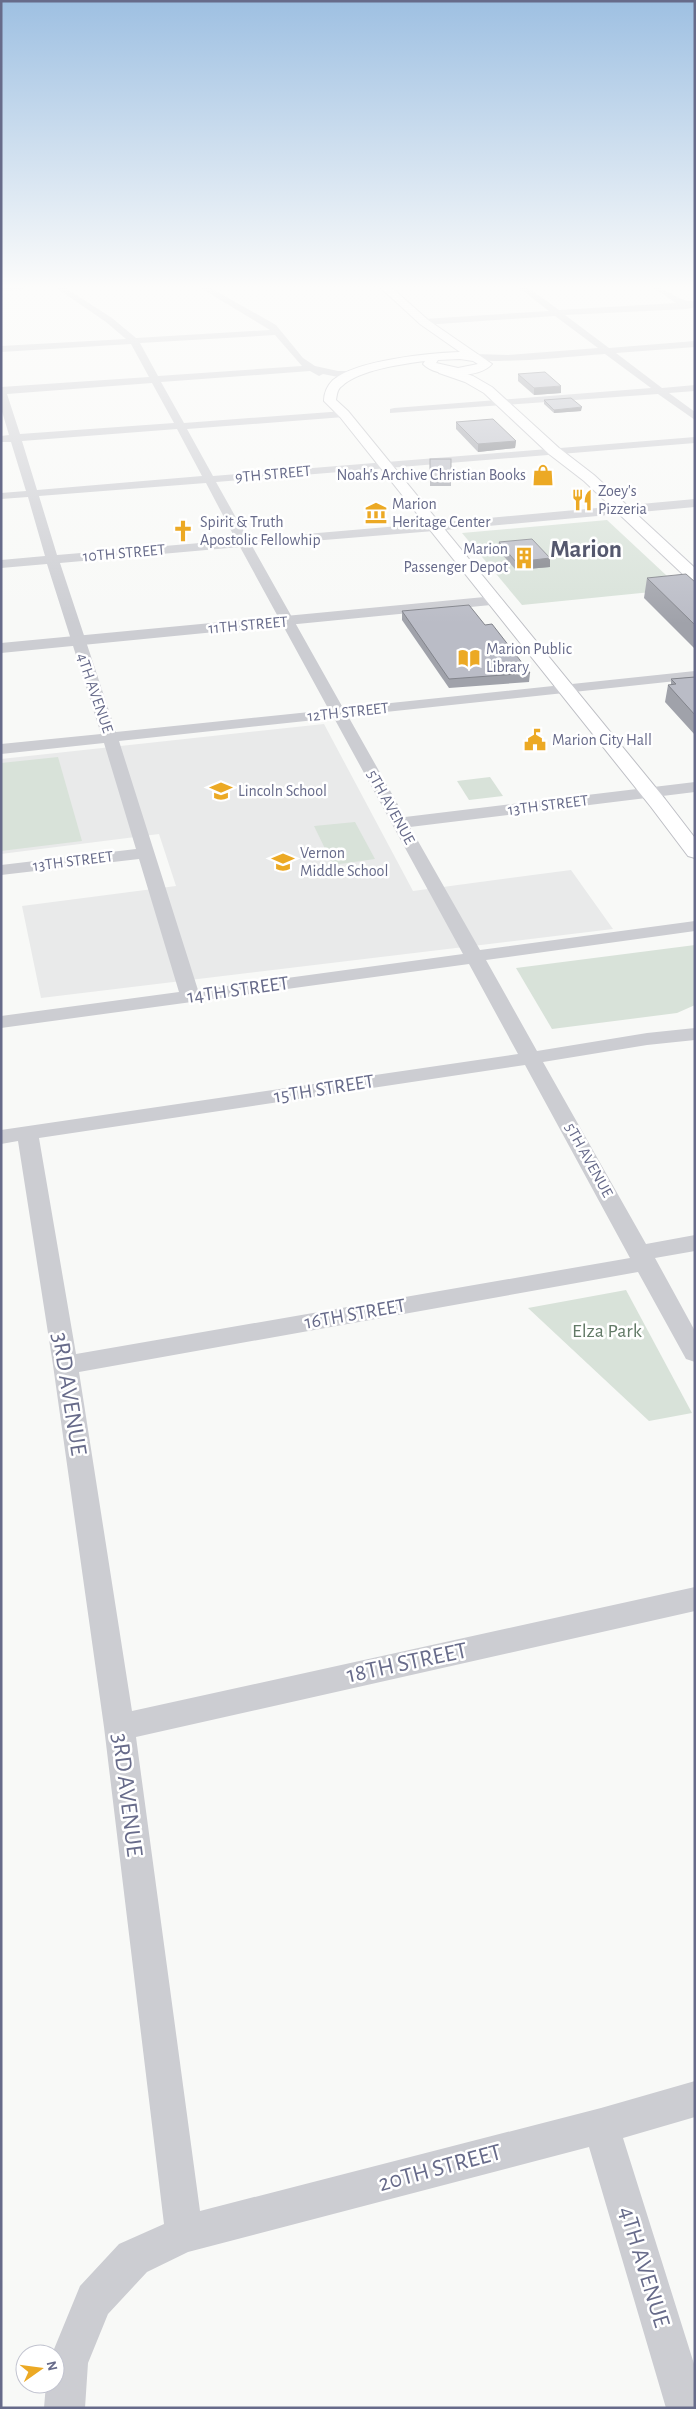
<svg xmlns="http://www.w3.org/2000/svg" width="696" height="2409" font-family="'Alegreya Sans',sans-serif">
<style>
.built{fill:#e9eaea}
.green{fill:#d8e2d9}
.lines{fill:none;stroke-linecap:round;stroke-linejoin:round}
.secondary-casing{stroke:#c0c1c8;stroke-width:2}
.primary-casing{stroke:#bebfc5;stroke-width:2}
.minor{fill:#cccdd2;fill-rule:evenodd}
.tertiary{fill:#cccdd2;fill-rule:evenodd}
.secondary{fill:#fff;fill-rule:evenodd}
.primary{fill:#fff;fill-rule:evenodd}
.wall{fill:#a0a2aa}
.shaded-wall{fill:#82848b}
.building{fill:#babcc6;stroke:#82848b}
.labels{text-anchor:middle;dominant-baseline:central;stroke-width:5;stroke-linejoin:round;paint-order:stroke}
.far-street-label{font-size:16px;fill:#676b8a;stroke:#fff}
.far-poi-label{font-size:16px;fill:#676b8a;stroke:#fff;text-anchor:start}
.street-label{font-size:20px;fill:#676b8a;stroke:#fff}
.park-label{font-size:20px;fill:#627a67;stroke:#fff}
.near-street-label{font-size:24px;fill:#676b8a;stroke:#fff}
.far-town-label{font-size:25px;font-weight:bold;fill:#55586e;stroke:#fff}
</style>
<rect width="100%" height="100%" fill="#f8f9f7"/>
<path class="built" d="M324 724 413 891 571 870 613 929 41 998 22 906 176 886 159 834 1 854V759Z"/>
<g class="green">
<path d="M607 520 681 589 522 605 462 533Z"/>
<path d="M58 757 82 841 1 851V763Z"/>
<path d="M490 777 503 796 469 800 457 781Z"/>
<path d="M355 822 375 859 333 865 314 826Z"/>
<path d="M695 945V1005L677 1013 552 1029 516 968Z"/>
<path d="M626 1290 692 1413 649 1421 528 1308Z"/>
</g>
<g class="lines">
<g class="secondary-casing">
<path id="secondary" d="M443 366 473 376 492 387 559 448 594 475 695 568V582L689 580 584 481 549 454 484 393 465 382 439 373 437 370Z"/>
</g>
<g class="primary-casing">
<path id="primary" d="M380 287H391L428 320 492 364C480 379 436 378 423 364L425 361C402 364 359 370 342 386 337 389 337 395 336 400L348 411 665 799 695 838V858L688 856 651 807 340 417 324 401C324 393 327 386 333 380 357 360 429 353 460 352L420 324ZM460 359 473 361 478 364 458 368 436 363 438 360Z"/>
</g>
<g class="minor">
<path d="M1 287H25L21 290 1 291Z"/>
<path d="M55 287H64L112 318 136 338 270 330 199 287H209L276 325 303 358 315 366 338 371H357V375L338 377 323 374 319 376 310 371 161 382 184 423 344 411 349 414 344 417 187 429 213 476 695 437V443L216 482 248 539 434 523 440 527 434 531 252 546 343 708 695 671V679L348 716 405 817 695 782V792L410 827 480 950 695 921V931L486 960 537 1051 647 1033 695 1028V1040L647 1045 543 1062 646 1244 695 1235V1251L655 1258 695 1331V1362L686 1359 638 1272 79 1372 132 1711 695 1587V1611L136 1737 200 2211 601 2108 695 2081V2117L623 2138 695 2367V2408H666L589 2147 188 2252 147 2272 108 2314 88 2363 85 2408H44L46 2384H55V2354H52L80 2286 119 2244 164 2224 104 1727 53 1365 18 1141 1 1144V1130L518 1054 469 964 1 1028V1016L179 992 139 859 1 875V865L136 849 104 743 1 754V744L101 734 47 564 1 568V560L45 556 28 497 1 499V493L26 491 11 442H1V436L9 435 1 408V387L149 377 131 344 1 352V346L126 339 106 322ZM275 335 302 366 158 376 140 343ZM152 383 174 423 20 434 7 394ZM177 429 202 476 37 490 22 441ZM206 483 236 540 57 555 39 496ZM240 547 329 710 116 732 60 563ZM334 718 463 954 198 990 119 741ZM525 1065 630 1258 76 1354 39 1138Z"/>
<path d="M518 287H527L559 310 676 303 652 287C669 287 678 303 695 301V307L687 309 565 315 609 348 695 341V347L616 353 662 388 695 385V391L669 393 695 412V420L658 394 390 413V409L394 408 651 388 605 354C584 355 482 367 470 357L475 354 508 355 598 348 555 316 424 325 420 322 424 319 549 311Z"/>
</g>
<g class="tertiary">
<path d="M695 499V507L434 531 427 527 434 523Z"/>
<path d="M495 596 501 598 503 601 501 604 1 653V643Z"/>
</g>
<use href="#secondary" class="secondary"/>
<use href="#primary" class="primary"/>
</g>
<g class="wall">
<path d="M518 374 561 393 534 395 518 381Z"/>
<path d="M544 400 581 411 554 413 544 404Z"/>
<path d="M456 422 516 441 515 448 478 452 456 429Z"/>
<path d="M430 459 451 478V486H430Z"/>
<path d="M499 542 550 558V567L516 570 498 550Z"/>
<path d="M647 578 695 582V649L644 598Z"/>
<path d="M402 611 485 625 530 673 529 682 449 688 402 620Z"/>
<path d="M695 677V735L665 702 668 685H671V679Z"/>
</g>
<g class="shaded-wall">
<path d="M561 386V393L534 395V388Z"/>
<path d="M582 407 581 411 554 413V410Z"/>
<path d="M516 441 515 448 478 452V444Z"/>
<path d="M550 558V567L516 570V562Z"/>
</g>
<g class="building">
<path d="M545 372 561 386 534 388 518 374Z"/>
<path d="M571 398 582 407 554 410 544 400Z"/>
<path d="M493 419 516 441 478 444 456 422Z"/>
<rect x="430" y="459" width="21" height="19"/>
<path d="M532 539 550 558 516 562 499 542Z"/>
<path d="M686 574 695 582V625L647 578Z"/>
<path d="M469 605 485 625 492 624 530 673 449 679 402 611Z"/>
<path d="M695 677V715L668 685 676 684 671 679Z"/>
</g>
<linearGradient id="sky" x2="0" y2="1"><stop stop-color="#9ec0e2"/><stop offset="0.46" stop-color="#fcfcfb"/><stop offset="1" stop-color="#fcfcfb" stop-opacity="0"/></linearGradient>
<rect width="696" height="624" fill="url(#sky)"/>
<defs>
<g id="shop-bare" transform="scale(1.725)"><path d="M-5-2.5h2.3a2.7 3.5 0 0 1 5.4 0H5L5.5 6h-11ZM-1.5-2.5h3a1.5 2.3 0 0 0-3 0Z" fill="#eca924" stroke="#fff" stroke-width="2.5" paint-order="stroke"/></g>
<g id="restaurant-bare" transform="scale(1.725)"><path d="M-5-6h1v4h1v-4h1v4h1v-4h1v5L-1.5 .5V6h-2V.5L-5-1ZM5-6V6H3V1.5H1.5Q1.5-4 5-6Z" fill="#eca924" stroke="#fff" stroke-width="2.5" paint-order="stroke"/></g>
<g id="museum-bare" transform="scale(1.725)"><path d="M0-6L6-3V-2H-6V-3ZM-5-1h2V3h-2ZM-1-1h2V3h-2ZM3-1h2V3H3ZM-6 4H6V6H-6Z" fill="#eca924" stroke="#fff" stroke-width="2.5" paint-order="stroke"/></g>
<g id="church-bare" transform="scale(1.725)"><path d="M-1.2-6h2.4v3.5h3.3v2.4h-3.3V6h-2.4V-.1h-3.3v-2.4h3.3Z" fill="#eca924" stroke="#fff" stroke-width="2.5" paint-order="stroke"/></g>
<g id="building-bare" transform="scale(1.725)"><path d="M-4-6H4V6H1V3H-1V6H-4ZM-2.5-4.3h1.7v1.8h-1.7ZM.8-4.3h1.7v1.8H.8ZM-2.5-1h1.7V.8h-1.7ZM.8-1h1.7V.8H.8Z" fill="#eca924" stroke="#fff" stroke-width="2.5" paint-order="stroke"/></g>
<g id="library-bare" transform="scale(1.725)"><path d="M-6-4Q-3-5.5-.7-3.5V5Q-3 3-6 4ZM6-4Q3-5.5 .7-3.5V5Q3 3 6 4Z" fill="#eca924" stroke="#fff" stroke-width="2.5" paint-order="stroke"/></g>
<g id="civic-bare" transform="scale(1.725)"><path d="M-.6-6.5H3V-4.5H.6V-3L4-1V1h2V6H-6V1h2V-1L-.6-3ZM-1.2 2.5V6h2.4V2.5Z" fill="#eca924" stroke="#fff" stroke-width="2.5" paint-order="stroke"/></g>
<g id="school-bare" transform="scale(1.725)"><path d="M0-5L7-2L0 1L-7-2ZM-4 1L0 2.5L4 1V4Q0 6-4 4Z" fill="#eca924" stroke="#fff" stroke-width="2.5" paint-order="stroke"/></g>
</defs>
<g fill-rule="evenodd">
<use href="#shop-bare" x="543" y="475"/>
<use href="#restaurant-bare" x="582" y="500"/>
<use href="#museum-bare" x="376" y="513"/>
<use href="#church-bare" x="183" y="531"/>
<use href="#building-bare" x="524" y="558"/>
<use href="#library-bare" x="469" y="658"/>
<use href="#civic-bare" x="535" y="740"/>
<use href="#school-bare" x="221" y="791"/>
<use href="#school-bare" x="283" y="862"/>
</g>
<g class="labels">
<g class="far-street-label">
<text transform="translate(273 474) rotate(-5)">9TH STREET</text>
<text transform="translate(124 553) rotate(-5)">10TH STREET</text>
<text transform="translate(248 625) rotate(-5)">11TH STREET</text>
<text transform="translate(95 693) rotate(71)">4TH AVENUE</text>
<text transform="translate(348 712) rotate(-6)">12TH STREET</text>
<text transform="translate(548 805) rotate(-7)">13TH STREET</text>
<text transform="translate(391 807) rotate(61)">5TH AVENUE</text>
<text transform="translate(73 861) rotate(-7)">13TH STREET</text>
<text transform="translate(589 1160) rotate(61)">5TH AVENUE</text>
</g>
<g class="far-poi-label">
<text x="526" y="475" text-anchor="end">Noah's Archive Christian Books</text>
<text x="598" y="491">Zoey's<tspan x="598" dy="18">Pizzeria</tspan></text>
<text x="392" y="504">Marion<tspan x="392" dy="18">Heritage Center</tspan></text>
<text x="200" y="522">Spirit &amp; Truth<tspan x="200" dy="18">Apostolic Fellowhip</tspan></text>
<text x="508" y="549" text-anchor="end">Marion<tspan x="508" dy="18">Passenger Depot</tspan></text>
<text x="486" y="649">Marion Public<tspan x="486" dy="18">Library</tspan></text>
<text x="552" y="740">Marion City Hall</text>
<text x="238" y="791">Lincoln School</text>
<text x="300" y="853">Vernon<tspan x="300" dy="18">Middle School</tspan></text>
</g>
<g class="street-label">
<text transform="translate(238 990) rotate(-8)">14TH STREET</text>
<text transform="translate(324 1089) rotate(-9)">15TH STREET</text>
<text transform="translate(355 1314) rotate(-10)">16TH STREET</text>
</g>
<g class="park-label">
<text x="607" y="1331">Elza Park</text>
</g>
<g class="near-street-label">
<text transform="translate(69 1394) rotate(81)">3RD AVENUE</text>
<text transform="translate(407 1663) rotate(-12)">18TH STREET</text>
<text transform="translate(127 1795) rotate(83)">3RD AVENUE</text>
<text transform="translate(440 2168) rotate(-15)">20TH STREET</text>
<text transform="translate(644 2267) rotate(73)">4TH AVENUE</text>
</g>
<g class="far-town-label">
<text x="586" y="549">Marion</text>
</g>
</g>
<rect width="696" height="2409" fill="none" stroke="#676b8a" stroke-width="5"/>
<g transform="translate(40 2369) rotate(76)"><circle r="24" fill="#ffffff" stroke="#c2c4d0"/>
<path d="M0-4L9 19L0 12L-9 19Z" fill="#eca924"/>
<text y="-8" font-size="14" font-weight="bold" text-anchor="middle" fill="#676b8a">N</text>
</g>
</svg>
